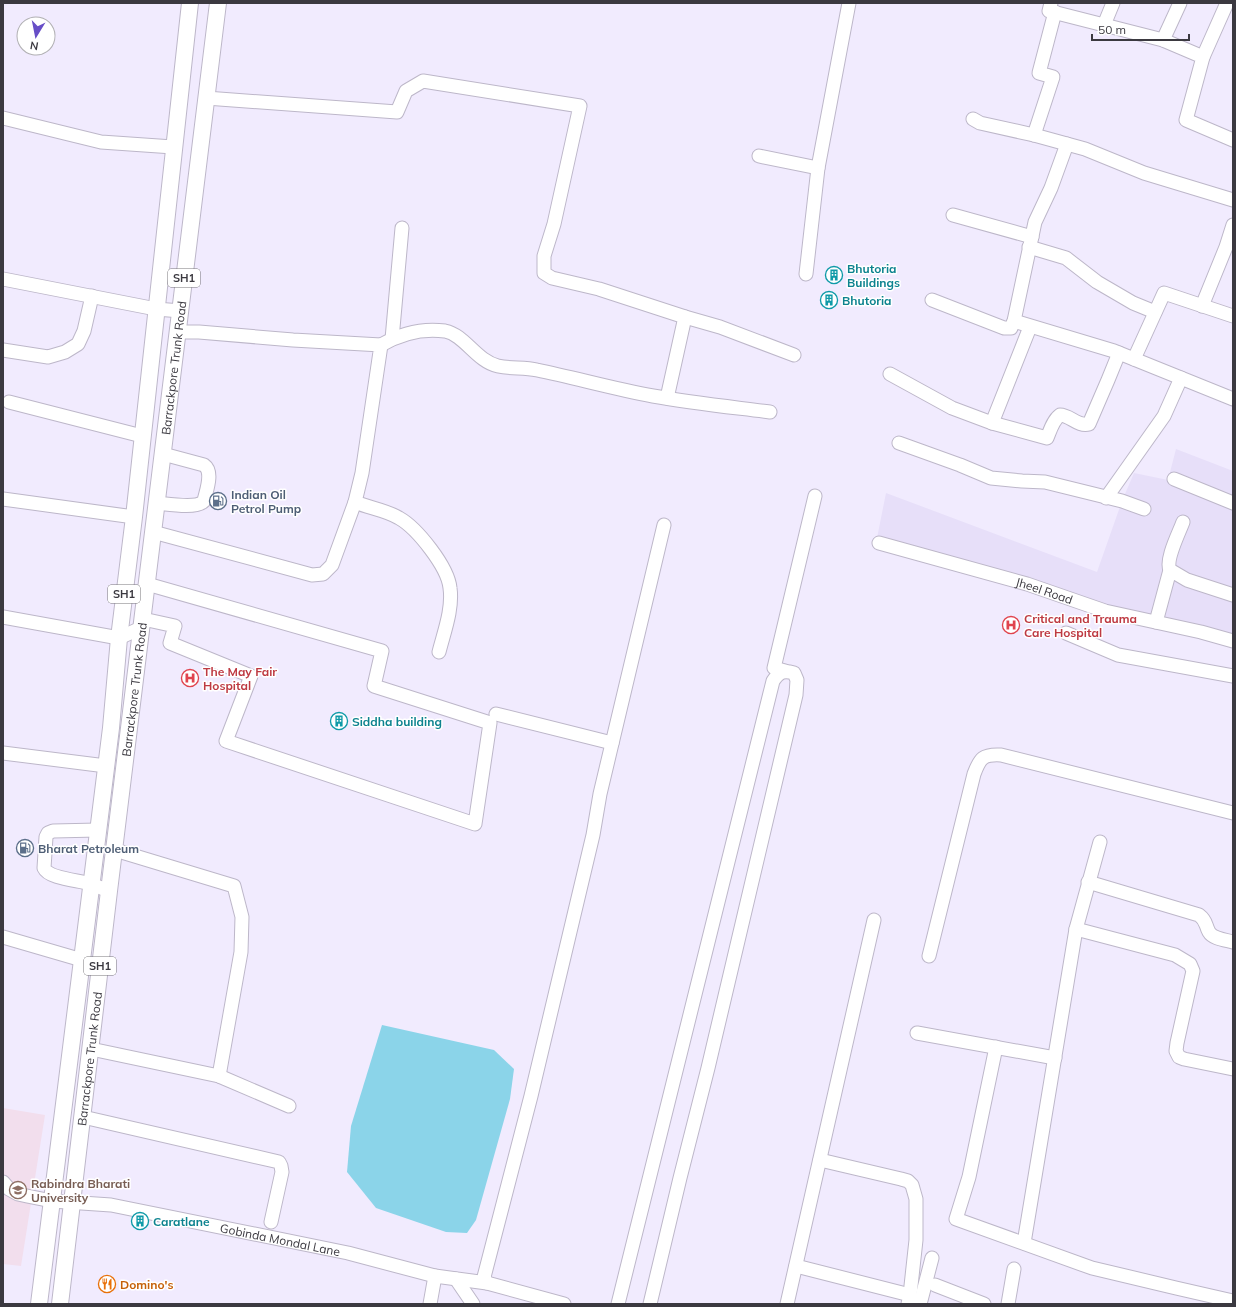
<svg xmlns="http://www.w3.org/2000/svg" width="1236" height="1307" font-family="Mulish,sans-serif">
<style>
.built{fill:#e7dff9}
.education{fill:#f2deed}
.water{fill:#8bd4e9}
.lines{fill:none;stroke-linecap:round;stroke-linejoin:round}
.minor-casing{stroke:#bdb7c9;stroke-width:15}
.major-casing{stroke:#bdb7c9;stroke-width:18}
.minor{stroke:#fff;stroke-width:13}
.major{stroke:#fff;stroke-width:16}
.labels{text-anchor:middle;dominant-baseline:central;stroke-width:3;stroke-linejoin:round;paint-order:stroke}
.shield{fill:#fff;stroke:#767479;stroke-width:1}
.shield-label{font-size:11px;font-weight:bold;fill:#3b3940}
.culture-label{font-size:12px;font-weight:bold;fill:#0d838f;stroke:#fff;text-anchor:start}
.street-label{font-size:12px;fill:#3b3940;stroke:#fff}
.service-label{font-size:12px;font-weight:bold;fill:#4e5e75;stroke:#fff;text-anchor:start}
.health-label{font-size:12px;font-weight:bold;fill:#be3a42;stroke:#fff;text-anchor:start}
.education-label{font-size:12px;font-weight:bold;fill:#785e54;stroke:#fff;text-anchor:start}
.food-label{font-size:12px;font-weight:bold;fill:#c56008;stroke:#fff;text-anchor:start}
</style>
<rect width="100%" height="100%" fill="#f1ebfe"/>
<path class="built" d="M1176 449 1233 471V636L1109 606 877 538 886 493 1097 572 1122 501 1134 473 1168 480Z"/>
<path class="education" d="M3 1108 45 1115 21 1266 3 1264Z"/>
<path class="water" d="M382 1025 494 1050 514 1069 510 1099 476 1220 467 1233 446 1232 376 1208 347 1172 351 1126Z"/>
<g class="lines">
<g class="minor-casing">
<g id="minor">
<path d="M1051 3 1049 11 1163 40 1203 57 1186 120 1233 140"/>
<path d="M1104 25 1113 3"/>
<path d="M1163 40 1180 3"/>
<path d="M1203 57 1227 3"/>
<path d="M206 98 397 112 406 91 423 81 580 106 554 224 544 256V273L552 278 599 289 685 317 667 398"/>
<path d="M3 118 101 142 173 147"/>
<path d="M973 119 980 123 1034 135 1085 149 1144 173 1233 200"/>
<path d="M1034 135 1053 77 1039 73 1055 12"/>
<path d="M759 156 818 168 849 3"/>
<path d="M953 215 1032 237"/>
<path d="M1029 247 1066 258 1097 282 1133 303 1155 312"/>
<path d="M806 274 818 168"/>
<path d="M3 279 156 309 181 311"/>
<path d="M932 300 1004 328H1011L1014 321 1035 222 1051 188 1067 144"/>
<path d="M1202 306 1226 247 1233 225"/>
<path d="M685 317 720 327 794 355"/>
<path d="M1014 321 1114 351 1233 399"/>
<path d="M178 332H199L293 340 381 345 362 473 355 502C369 508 386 510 399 518 417 528 448 567 450 588 453 609 444 632 439 652"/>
<path d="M392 339 402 228"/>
<path d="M381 345C400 334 423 328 445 331 465 335 476 361 498 366 511 369 524 367 537 370 576 378 614 389 653 396 692 403 731 407 770 412"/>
<path d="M3 350 48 357 65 352 78 344 84 331 92 296"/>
<path d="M1134 359 1164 293 1233 316"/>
<path d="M890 374 952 408 992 423 1047 438C1050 431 1053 420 1060 415 1070 415 1078 427 1089 424L1108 380 1119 353"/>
<path d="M9 402 142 436"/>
<path d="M992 423 1030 327"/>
<path d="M899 443 960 465 991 478 1022 481 1045 482 1122 501 1144 509"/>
<path d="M1174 479 1233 503"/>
<path d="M1106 498 1164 416 1181 378"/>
<path d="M3 499 134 517"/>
<path d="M157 503C168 504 197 509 204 501 206 491 214 472 204 465L163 454"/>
<path d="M1183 522C1179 533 1165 560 1170 570L1187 580 1233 595"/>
<path d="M153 532 312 575 323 574 332 565 355 502"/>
<path id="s1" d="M879 543 1027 584 1105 611 1201 632 1233 641"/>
<path d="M3 617 119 638 141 628"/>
<path d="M143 619 175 626 170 643 251 676 226 741 475 824 490 723 374 686 382 651 147 584"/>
<path d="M1156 622 1170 570"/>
<path d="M1066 633 1118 655 1233 676"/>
<path d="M785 671 774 668 815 496"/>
<path d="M496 714 612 743"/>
<path d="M3 753 106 766"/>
<path d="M98 830 53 831 48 833 46 837 44 868C49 879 79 880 91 884 97 886 103 889 109 891"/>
<path d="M115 850 234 886 242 917 241 952 219 1076"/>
<path d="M1088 882 1199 915C1207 921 1205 925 1209 932 1213 939 1226 940 1233 942"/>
<path d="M1076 929 1175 955 1190 964 1193 971 1177 1043 1176 1051 1179 1057 1184 1059 1233 1069"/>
<path d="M3 937 82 960"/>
<path d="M929 956 974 774C980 758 983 754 1001 755L1233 813"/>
<path d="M917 1033 1055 1058"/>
<path d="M996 1047 969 1177 956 1219 1092 1268 1176 1288 1233 1301"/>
<path d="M91 1049 219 1076 289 1106"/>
<path d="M83 1117 279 1162 281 1166 282 1172 271 1222"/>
<path d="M820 1160 901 1179 908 1181 912 1185 916 1199V1240L910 1295"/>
<path id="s2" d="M3 1182 9 1189 18 1194 27 1196 52 1201 111 1205 348 1253 435 1276"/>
<path d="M1024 1243 1076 929 1100 842"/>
<path d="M796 1266 910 1295 908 1304"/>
<path d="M456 1279 473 1304"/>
<path d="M935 1285 984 1304"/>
<path d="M430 1304 435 1276 487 1283"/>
<path d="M564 1304 487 1283 484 1277 531 1096 593 835 600 794 664 525"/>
<path d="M618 1304 773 681C779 672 783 670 794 673L797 680 796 695 708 1068 680 1178 650 1304"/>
<path d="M787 1304 874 920"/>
<path d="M920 1304 932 1258"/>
<path d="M1008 1304 1014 1269"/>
</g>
</g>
<g class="major-casing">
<g id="major">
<path d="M39 1304 111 728 119 638 134 517 190 3"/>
<path id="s3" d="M60 1304 109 891 218 3"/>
</g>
</g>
<use href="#minor" class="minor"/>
<use href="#major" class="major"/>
</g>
<defs>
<g id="building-ring" transform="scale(0.9)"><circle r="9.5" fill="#fff" stroke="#0f9aa8" stroke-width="1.5"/><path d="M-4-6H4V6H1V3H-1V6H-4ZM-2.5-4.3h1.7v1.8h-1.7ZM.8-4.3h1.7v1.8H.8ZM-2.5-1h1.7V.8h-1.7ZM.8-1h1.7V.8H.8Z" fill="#0f9aa8"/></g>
<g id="fuel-ring" transform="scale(0.9)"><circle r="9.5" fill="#fff" stroke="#5c6f8a" stroke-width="1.5"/><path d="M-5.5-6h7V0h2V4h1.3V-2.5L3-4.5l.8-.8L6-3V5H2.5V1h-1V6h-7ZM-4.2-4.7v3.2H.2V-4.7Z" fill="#5c6f8a"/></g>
<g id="hospital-ring" transform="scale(0.9)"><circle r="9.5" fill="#fff" stroke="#e0444e" stroke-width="1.5"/><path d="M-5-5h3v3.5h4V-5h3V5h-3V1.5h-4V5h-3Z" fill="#e0444e"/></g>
<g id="university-ring" transform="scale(0.9)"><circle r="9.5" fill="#fff" stroke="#8d6e63" stroke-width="1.5"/><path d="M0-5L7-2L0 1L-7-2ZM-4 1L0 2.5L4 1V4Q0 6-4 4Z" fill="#8d6e63"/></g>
<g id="restaurant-ring" transform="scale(0.9)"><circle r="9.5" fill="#fff" stroke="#e8710a" stroke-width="1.5"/><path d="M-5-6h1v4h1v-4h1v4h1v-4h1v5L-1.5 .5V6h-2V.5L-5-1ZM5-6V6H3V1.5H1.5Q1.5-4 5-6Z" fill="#e8710a"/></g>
</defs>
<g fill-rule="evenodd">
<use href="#building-ring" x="834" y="275"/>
<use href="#building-ring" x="829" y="300"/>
<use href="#fuel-ring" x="218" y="501"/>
<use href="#hospital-ring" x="1011" y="625"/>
<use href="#hospital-ring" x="190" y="678"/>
<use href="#building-ring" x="339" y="721"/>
<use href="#fuel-ring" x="25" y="848"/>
<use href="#university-ring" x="18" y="1190"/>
<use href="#building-ring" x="140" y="1221"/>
<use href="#restaurant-ring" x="107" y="1284"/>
</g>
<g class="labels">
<g class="shield">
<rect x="168" y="269" width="32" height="18" rx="3"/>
<rect x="108" y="585" width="32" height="18" rx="3"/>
<rect x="84" y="957" width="32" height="18" rx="3"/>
</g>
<g class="shield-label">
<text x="184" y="278">SH1</text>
<text x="124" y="594">SH1</text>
<text x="100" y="966">SH1</text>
</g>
<g class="culture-label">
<text x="847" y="268">Bhutoria<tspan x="847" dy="14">Buildings</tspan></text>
<text x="842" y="300">Bhutoria</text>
<text x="352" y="721">Siddha building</text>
<text x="153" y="1221">Caratlane</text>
</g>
<g class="street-label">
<text stroke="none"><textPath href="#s3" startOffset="943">Barrackpore Trunk Road</textPath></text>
<text stroke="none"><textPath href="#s1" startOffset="172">Jheel Road</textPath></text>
<text stroke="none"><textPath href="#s3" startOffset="619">Barrackpore Trunk Road</textPath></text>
<text stroke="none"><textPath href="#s3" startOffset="247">Barrackpore Trunk Road</textPath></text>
<text stroke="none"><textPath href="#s2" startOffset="286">Gobinda Mondal Lane</textPath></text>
</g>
<g class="service-label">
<text x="231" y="494">Indian Oil<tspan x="231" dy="14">Petrol Pump</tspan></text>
<text x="38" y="848">Bharat Petroleum</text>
</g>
<g class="health-label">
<text x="1024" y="618">Critical and Trauma<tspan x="1024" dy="14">Care Hospital</tspan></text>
<text x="203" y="671">The May Fair<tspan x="203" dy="14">Hospital</tspan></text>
</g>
<g class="education-label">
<text x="31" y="1183">Rabindra Bharati<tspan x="31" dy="14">University</tspan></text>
</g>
<g class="food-label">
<text x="120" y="1284">Domino's</text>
</g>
</g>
<rect width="1236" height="1307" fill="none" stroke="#3b3940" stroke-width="8"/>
<g transform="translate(36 36) rotate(190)"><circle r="19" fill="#ffffff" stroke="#b1b0b3"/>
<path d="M0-3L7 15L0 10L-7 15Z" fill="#674ec7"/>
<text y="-6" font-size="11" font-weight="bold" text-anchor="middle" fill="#3b3940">N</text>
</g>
<path d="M1092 34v6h97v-6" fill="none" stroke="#3b3940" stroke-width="2"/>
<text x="1098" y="34" font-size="12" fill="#3b3940" stroke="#ffffff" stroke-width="3" paint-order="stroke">50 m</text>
</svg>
